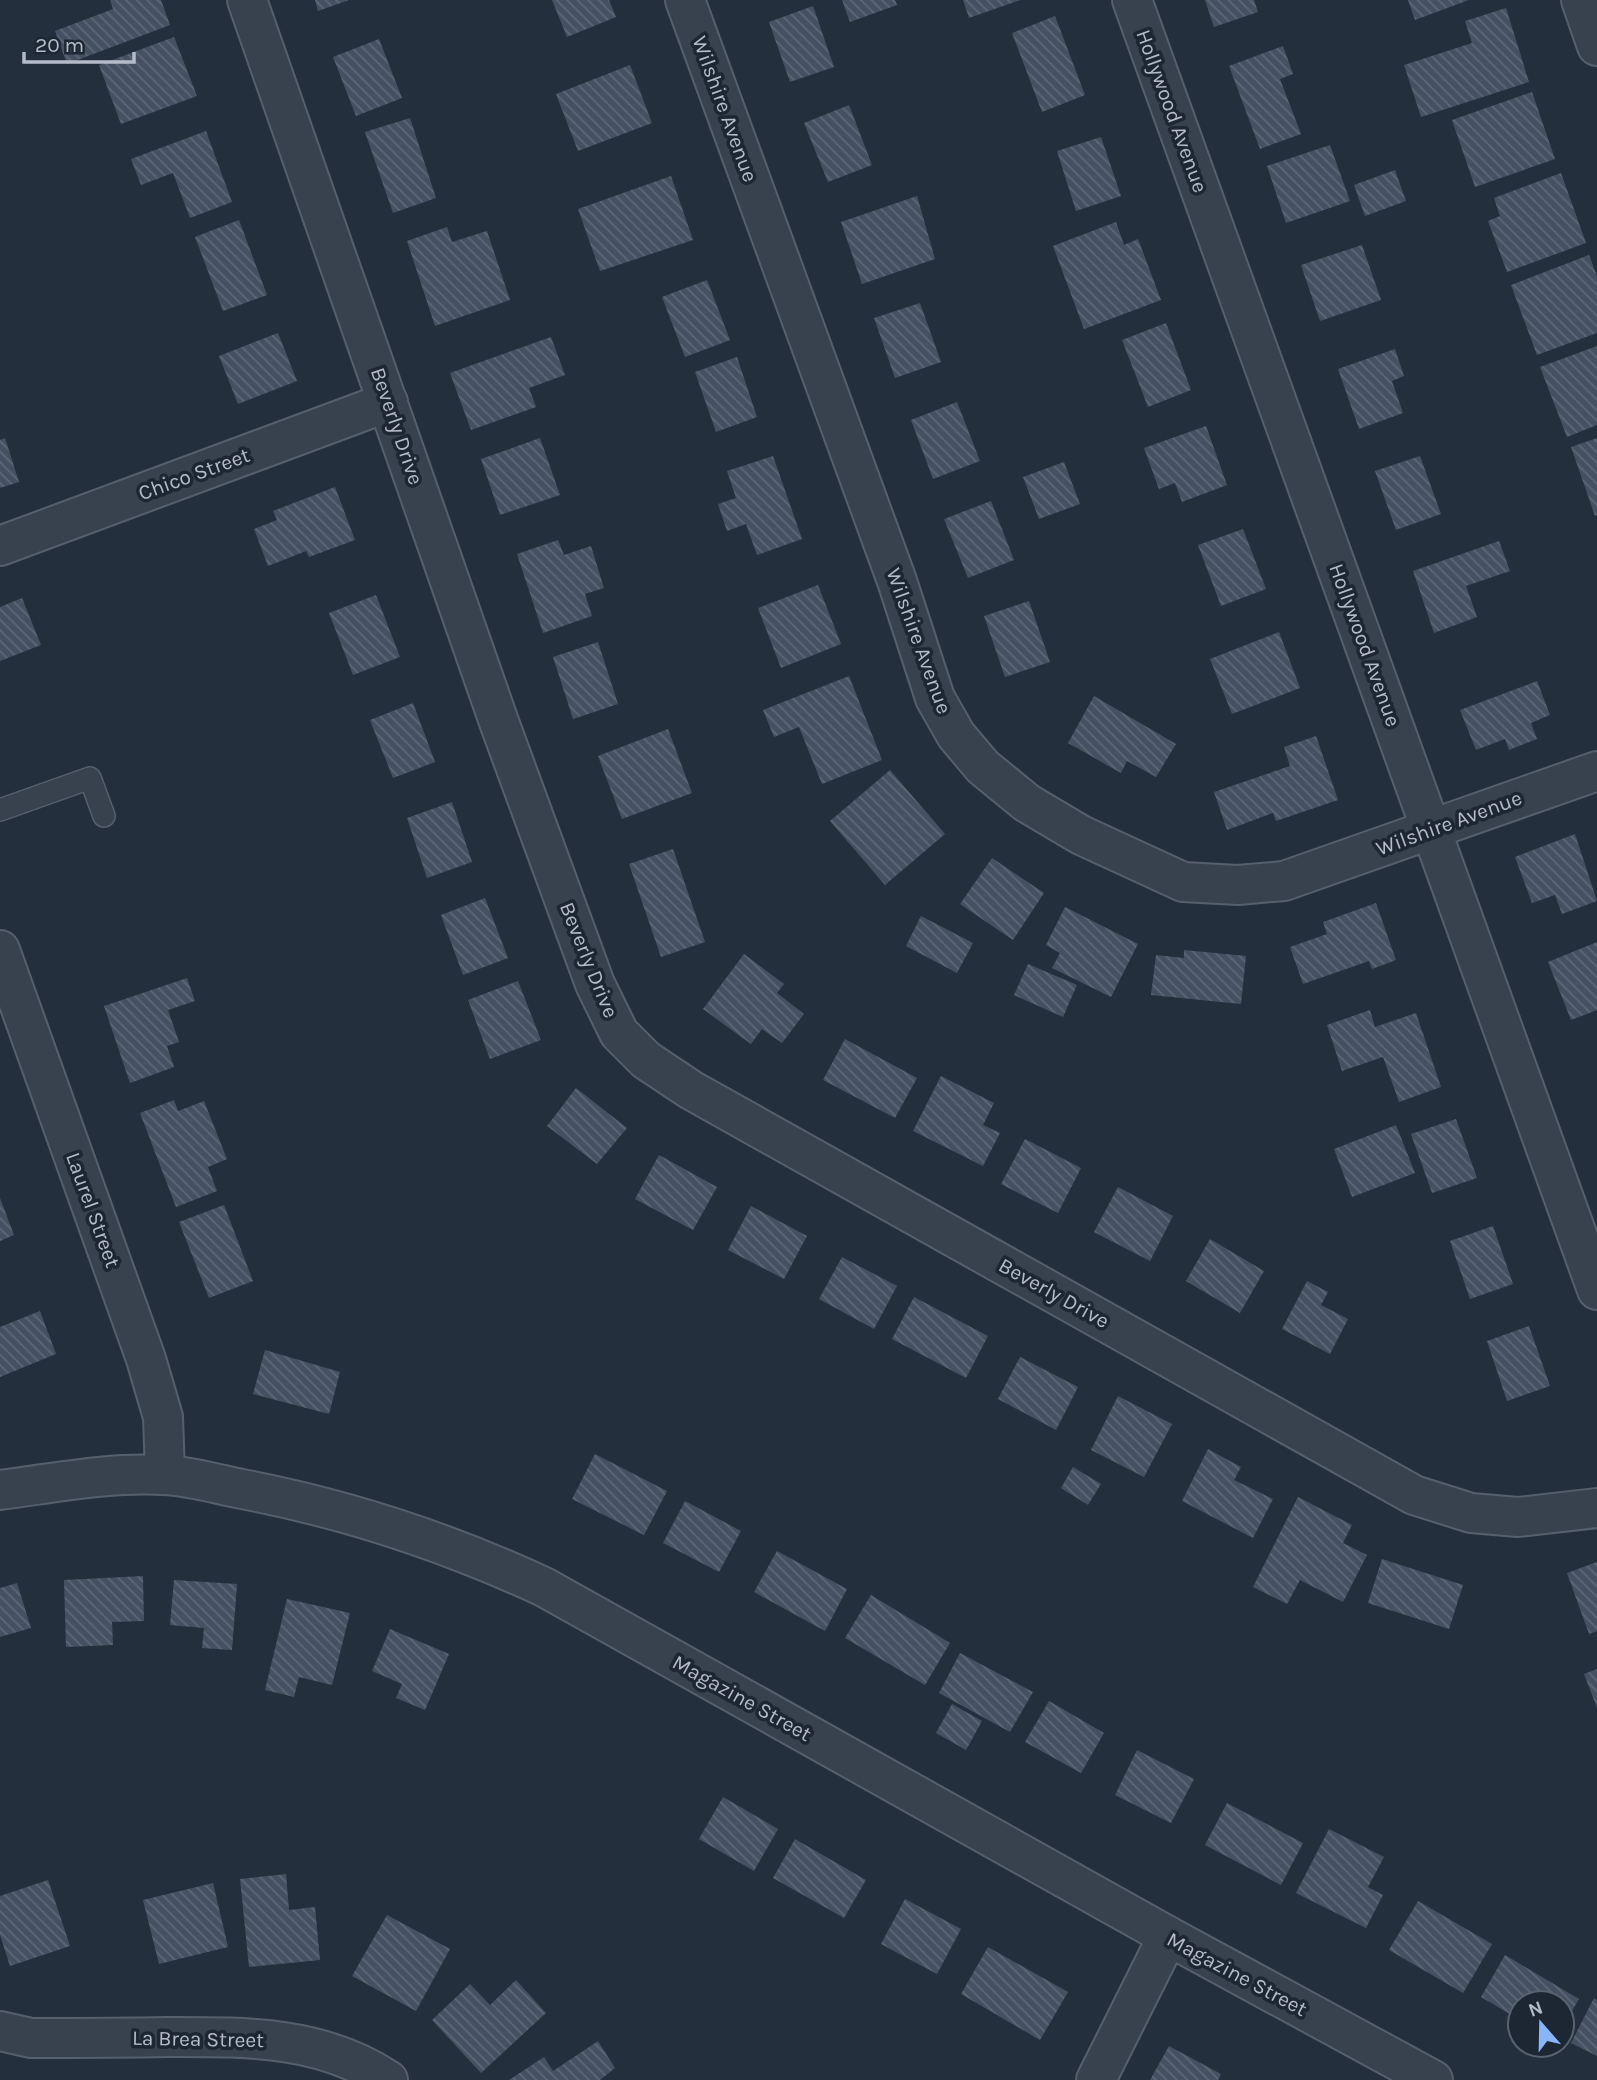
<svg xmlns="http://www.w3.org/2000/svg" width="1597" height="2080" font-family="Karla,sans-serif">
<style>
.building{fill:url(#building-back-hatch)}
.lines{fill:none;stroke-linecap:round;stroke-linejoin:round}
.service-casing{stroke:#565f6c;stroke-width:24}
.minor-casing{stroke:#565f6c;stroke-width:42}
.tertiary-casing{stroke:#565f6c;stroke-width:42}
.service{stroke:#38414e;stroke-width:21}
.minor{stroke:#38414e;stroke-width:38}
.tertiary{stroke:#38414e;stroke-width:38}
.labels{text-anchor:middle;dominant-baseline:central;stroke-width:7;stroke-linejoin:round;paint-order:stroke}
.street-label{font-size:21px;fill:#b4bcc9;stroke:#1d2633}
</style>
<defs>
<pattern id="building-back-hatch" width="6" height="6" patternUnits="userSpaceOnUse" patternTransform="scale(1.75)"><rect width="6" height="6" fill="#455162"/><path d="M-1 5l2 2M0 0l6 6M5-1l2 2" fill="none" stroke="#5d6877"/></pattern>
</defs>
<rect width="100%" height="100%" fill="#242f3e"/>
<g class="building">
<path d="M110 0H161L170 25 67 64 55 31 113 9Z"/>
<path d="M315 0H349L318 11Z"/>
<path d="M552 0H609L616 17 567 37Z"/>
<path d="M842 0H895L897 5 850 22Z"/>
<path d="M963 0H1020L969 18Z"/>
<path d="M1205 0H1254L1258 12 1214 27Z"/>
<path d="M1408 0H1469L1415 20Z"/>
<path d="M813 6 834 67 790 82 769 22Z"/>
<path d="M1506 8 1529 82 1421 117 1404 65 1472 43 1465 21Z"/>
<path d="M1055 16 1085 95 1042 112 1012 33Z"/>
<path d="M174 37 197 96 121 124 99 65Z"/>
<path d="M379 39 402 98 356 116 333 57Z"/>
<path d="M1283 46 1293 74 1280 79 1301 134 1260 149 1229 66Z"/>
<path d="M630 65 652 123 578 151 556 94Z"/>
<path d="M1532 92 1555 159 1475 187 1452 120Z"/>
<path d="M849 105 872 165 828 182 804 123Z"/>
<path d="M410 118 436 198 393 213 365 132Z"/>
<path d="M206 131 232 202 190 218 173 173 141 185 131 159Z"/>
<path d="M1101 137 1121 196 1076 211 1057 151Z"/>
<path d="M1330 145 1350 201 1286 223 1267 166Z"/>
<path d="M1395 170 1406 201 1365 216 1354 185Z"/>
<path d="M1561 173 1586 243 1507 272 1488 221 1500 216 1494 198Z"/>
<path d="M671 176 693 240 600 271 578 209Z"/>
<path d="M917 196 935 259 862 284 841 222Z"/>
<path d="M239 220 267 295 223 311 195 237Z"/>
<path d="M1116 222 1124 245 1138 239 1161 300 1084 329 1053 246Z"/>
<path d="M447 227 452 242 487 231 510 300 435 326 407 241Z"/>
<path d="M1362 245 1381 300 1320 321 1301 265Z"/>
<path d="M1589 255 1597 276V333L1537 355 1511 285Z"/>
<path d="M707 280 730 340 685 357 662 297Z"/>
<path d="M920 303 941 362 895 378 874 318Z"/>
<path d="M1166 323 1191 390 1148 407 1122 340Z"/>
<path d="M278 333 297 381 238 404 219 356Z"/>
<path d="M551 337 565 375 529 388 536 407 471 430 450 373Z"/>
<path d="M1597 346V425L1567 437 1540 367Z"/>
<path d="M1395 349 1404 376 1392 381 1403 413 1359 429 1338 369Z"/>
<path d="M737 357 757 417 716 432 695 372Z"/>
<path d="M957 402 980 461 933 479 911 420Z"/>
<path d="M1206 426 1227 485 1182 502 1175 483 1159 489 1144 448Z"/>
<path d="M5 438 19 482 0 488V440Z"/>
<path d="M540 438 560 495 500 515 481 459Z"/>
<path d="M1597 438V515L1595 516 1571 447Z"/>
<path d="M773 456 802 539 757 555 746 524 727 531 718 504 736 498 727 471Z"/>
<path d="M1420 456 1441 514 1396 530 1375 471Z"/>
<path d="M1064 462 1080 504 1039 519 1023 477Z"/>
<path d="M335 487 355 540 309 557 306 551 268 566 254 529 277 520 273 511Z"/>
<path d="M991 501 1014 560 968 578 944 519Z"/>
<path d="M1243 529 1266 589 1221 606 1198 545Z"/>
<path d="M558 540 564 555 591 546 604 588 585 594 592 616 543 633 517 554Z"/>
<path d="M1499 541 1510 571 1466 586 1477 617 1434 633 1413 571Z"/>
<path d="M818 585 841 644 781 668 758 608Z"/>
<path d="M376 595 400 657 353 675 329 613Z"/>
<path d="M22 598 41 645 0 661V607Z"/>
<path d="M1029 601 1050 662 1005 677 984 616Z"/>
<path d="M1279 632 1300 688 1232 714 1210 659Z"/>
<path d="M598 642 618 704 573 719 553 657Z"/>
<path d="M849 676 882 760 822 784 799 727 774 737 763 710Z"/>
<path d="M1537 681 1550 715 1531 723 1537 739 1509 750 1505 739 1476 750 1460 710Z"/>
<path d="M1094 696 1176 744 1156 777 1127 761 1121 773 1068 743Z"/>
<path d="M413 703 435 762 393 778 370 720Z"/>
<path d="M668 729 692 793 622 819 598 756Z"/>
<path d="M1316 736 1338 800 1276 821 1273 813 1227 830 1214 792 1290 766 1284 747Z"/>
<path d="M890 770 945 834 885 885 830 821Z"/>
<path d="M452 802 472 862 427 878 407 818Z"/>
<path d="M1575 834 1597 901 1562 914 1555 895 1532 903 1515 857Z"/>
<path d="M673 849 705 942 661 957 629 864Z"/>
<path d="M992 858 1044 893 1013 940 960 904Z"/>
<path d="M485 898 508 958 463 975 441 915Z"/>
<path d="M1376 903 1396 960 1372 969 1369 961 1303 984 1290 947 1327 934 1323 922Z"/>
<path d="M1065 907 1138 944 1111 997 1052 968 1060 953 1046 945Z"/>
<path d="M921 916 973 943 957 973 906 946Z"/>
<path d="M1597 942V1010L1571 1020 1548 962Z"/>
<path d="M1184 950 1246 956 1241 1004 1151 995 1156 955 1184 958Z"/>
<path d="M744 954 784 984 777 993 804 1014 782 1043 762 1029 751 1044 703 1009Z"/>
<path d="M1028 964 1077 985 1063 1017 1014 995Z"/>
<path d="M187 978 195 1001 168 1010 179 1042 167 1046 174 1067 130 1083 104 1006Z"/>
<path d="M518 981 541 1040 490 1059 468 1000Z"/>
<path d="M1370 1010 1375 1027 1416 1013 1441 1087 1399 1102 1383 1057 1342 1071 1327 1025Z"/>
<path d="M845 1039 917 1078 895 1118 823 1080Z"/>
<path d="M941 1076 994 1103 983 1125 1000 1133 983 1166 913 1131Z"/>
<path d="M576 1088 627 1128 597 1164 547 1126Z"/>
<path d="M174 1100 178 1111 204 1101 227 1159 208 1167 217 1191 176 1207 140 1113Z"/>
<path d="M1456 1119 1477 1178 1432 1193 1411 1134Z"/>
<path d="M1396 1125 1415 1173 1352 1197 1334 1149Z"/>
<path d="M1025 1139 1081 1168 1058 1213 1001 1184Z"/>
<path d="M659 1155 717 1187 693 1230 635 1199Z"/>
<path d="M1118 1187 1173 1216 1150 1261 1094 1232Z"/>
<path d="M0 1198 14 1235 0 1241Z"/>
<path d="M224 1205 253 1281 209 1298 179 1222Z"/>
<path d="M751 1206 807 1236 784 1279 728 1250Z"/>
<path d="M1493 1226 1513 1284 1470 1299 1450 1241Z"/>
<path d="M1210 1239 1264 1271 1240 1313 1186 1281Z"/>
<path d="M842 1257 897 1286 874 1329 819 1299Z"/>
<path d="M1307 1281 1328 1292 1321 1305 1348 1319 1330 1354 1282 1329Z"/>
<path d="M914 1297 988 1336 966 1378 892 1339Z"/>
<path d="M40 1311 56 1354 0 1377V1327Z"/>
<path d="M1529 1326 1550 1386 1507 1401 1487 1341Z"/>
<path d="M265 1350 340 1372 329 1414 253 1394Z"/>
<path d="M1020 1357 1078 1387 1056 1430 998 1399Z"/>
<path d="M1118 1396 1172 1424 1144 1477 1091 1450Z"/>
<path d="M1208 1449 1241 1467 1234 1480 1273 1499 1253 1538 1182 1501Z"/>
<path d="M595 1454 667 1491 644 1535 572 1499Z"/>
<path d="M1073 1467 1101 1484 1088 1505 1061 1488Z"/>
<path d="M1298 1497 1352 1525 1343 1543 1367 1555 1343 1602 1300 1580 1287 1604 1253 1587Z"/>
<path d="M685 1501 741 1531 719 1572 663 1543Z"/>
<path d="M777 1551 847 1589 825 1631 754 1592Z"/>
<path d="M1382 1559 1463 1585 1449 1629 1368 1603Z"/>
<path d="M1597 1562V1631L1589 1634 1567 1573Z"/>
<path d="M143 1576 144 1621 112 1622 113 1645 66 1647 64 1580Z"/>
<path d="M174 1580 237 1584 232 1650 202 1648 204 1628 170 1625Z"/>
<path d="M17 1583 31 1628 0 1637V1588Z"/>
<path d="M871 1595 950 1643 925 1685 845 1638Z"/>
<path d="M287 1599 350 1613 332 1685 299 1677 294 1697 265 1690Z"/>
<path d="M390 1629 449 1654 425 1710 396 1698 402 1684 372 1671Z"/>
<path d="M960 1653 1033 1692 1010 1732 939 1693Z"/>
<path d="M1597 1669V1708L1584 1674Z"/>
<path d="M1049 1701 1104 1733 1081 1773 1025 1742Z"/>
<path d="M952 1704 982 1721 966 1750 936 1733Z"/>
<path d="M1137 1750 1194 1779 1171 1823 1115 1795Z"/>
<path d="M723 1797 778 1829 754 1871 699 1839Z"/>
<path d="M1227 1803 1303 1843 1281 1885 1205 1845Z"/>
<path d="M1329 1829 1384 1857 1368 1887 1383 1895 1366 1928 1296 1893Z"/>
<path d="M795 1839 866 1880 844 1918 773 1878Z"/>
<path d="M286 1874 289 1910 315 1907 320 1960 249 1967 240 1879Z"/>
<path d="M48 1880 70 1946 10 1966 0 1935V1896Z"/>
<path d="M213 1883 228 1947 159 1964 143 1900Z"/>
<path d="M905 1899 961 1929 937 1974 881 1944Z"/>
<path d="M1418 1901 1492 1944 1463 1993 1389 1950Z"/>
<path d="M387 1915 450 1949 416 2011 352 1976Z"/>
<path d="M988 1947 1068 1992 1040 2040 961 1994Z"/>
<path d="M1505 1955 1579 1999 1562 2028V2003H1520V2020L1481 1997Z"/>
<path d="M516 1980 546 2013 481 2073 432 2020 470 1984 490 2005Z"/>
<path d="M1594 1998 1597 2000V2056L1571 2043Z"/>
<path d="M598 2041 615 2068 600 2080H509L544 2057 553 2071Z"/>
<path d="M1169 2046 1221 2074 1218 2080H1150Z"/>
</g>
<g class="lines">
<g class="service-casing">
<path id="service" d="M0 810 90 778 104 816"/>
</g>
<g class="minor-casing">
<g id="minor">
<path d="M247 0 499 722 595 984 619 1033 646 1060 691 1090 1414 1495 1471 1513 1518 1517 1597 1508"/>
<path d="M685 0 897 581 935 698 956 735 983 767 1027 803 1081 835 1183 882 1238 885 1284 881 1597 771"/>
<path d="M1132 0 1597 1290"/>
<path d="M1581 0 1597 46"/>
<path d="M0 546 388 402"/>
<path d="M0 2031 31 2038C76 2038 121 2038 166 2037 243 2037 320 2035 388 2080"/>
<path d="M1096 2080 1168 1936"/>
</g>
</g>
<g class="tertiary-casing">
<g id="tertiary">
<path d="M0 950 146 1359 163 1417 165 1474"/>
<path d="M0 1490C54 1483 109 1472 164 1475 190 1476 216 1484 242 1489 347 1509 447 1542 544 1587L1168 1936 1433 2080"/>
</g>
</g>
<use href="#service" class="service"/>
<use href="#minor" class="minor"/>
<use href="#tertiary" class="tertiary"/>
</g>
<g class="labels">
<g class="street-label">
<text transform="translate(725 109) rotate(70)">Wilshire Avenue</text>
<text transform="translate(1172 111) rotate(70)">Hollywood Avenue</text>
<text transform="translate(397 426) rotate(71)">Beverly Drive</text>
<text transform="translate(194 474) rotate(-20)">Chico Street</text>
<text transform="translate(919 641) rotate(70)">Wilshire Avenue</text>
<text transform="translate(1365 645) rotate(70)">Hollywood Avenue</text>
<text transform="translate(1449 823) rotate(-20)">Wilshire Avenue</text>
<text transform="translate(589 960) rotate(68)">Beverly Drive</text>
<text transform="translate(93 1210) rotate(70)">Laurel Street</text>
<text transform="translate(1054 1293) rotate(29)">Beverly Drive</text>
<text transform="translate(742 1698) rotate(29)">Magazine Street</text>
<text transform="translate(1237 1974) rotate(28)">Magazine Street</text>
<text transform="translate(198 2039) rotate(1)">La Brea Street</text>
</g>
</g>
<g transform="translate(1541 2024) rotate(340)"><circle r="33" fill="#1d2633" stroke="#59626f" stroke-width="2"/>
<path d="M0-5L12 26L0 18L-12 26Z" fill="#8ab4f8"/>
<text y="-10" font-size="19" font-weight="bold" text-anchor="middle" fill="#b4bcc9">N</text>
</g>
<path d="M24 52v10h110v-10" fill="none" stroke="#b4bcc9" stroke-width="3.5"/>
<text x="35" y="52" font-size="21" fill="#b4bcc9" stroke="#1d2633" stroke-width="5" paint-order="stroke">20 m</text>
</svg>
